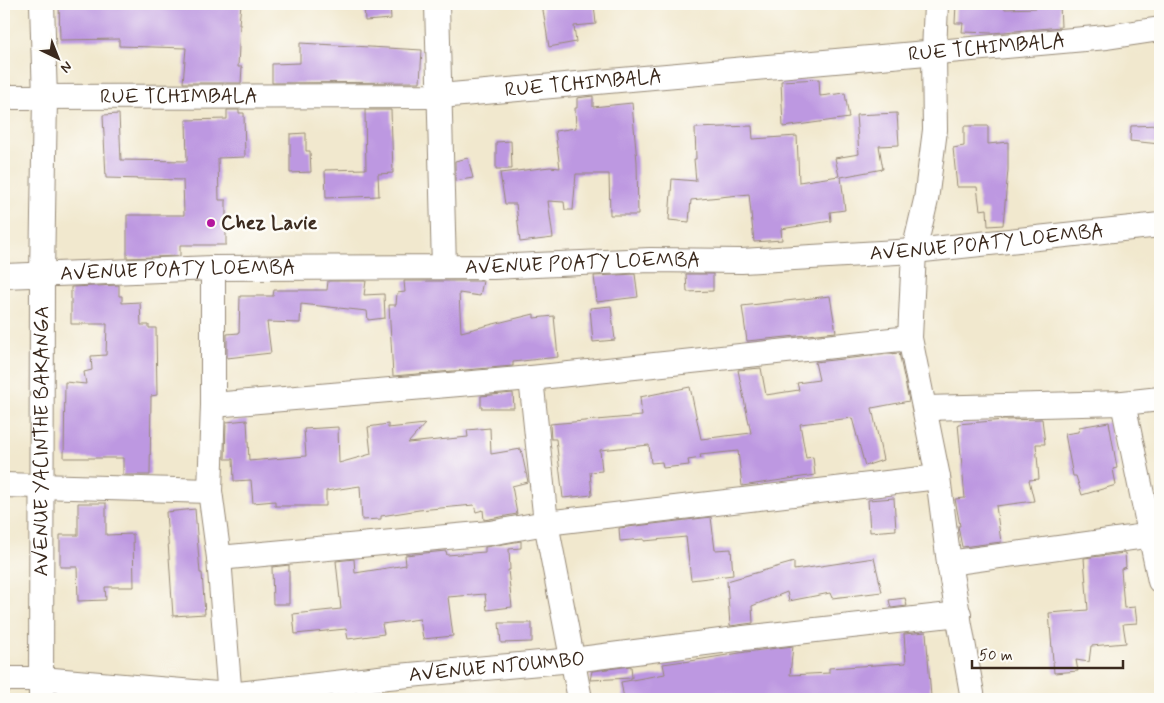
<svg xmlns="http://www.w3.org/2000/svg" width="1164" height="703" font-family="Mynerve,sans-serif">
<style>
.building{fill:#bd98e1}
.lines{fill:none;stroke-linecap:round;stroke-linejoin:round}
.minor-casing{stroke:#968976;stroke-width:26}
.minor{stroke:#fff;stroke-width:24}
.poi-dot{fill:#b5179e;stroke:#fdfcf7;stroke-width:2}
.labels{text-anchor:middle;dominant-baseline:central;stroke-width:5;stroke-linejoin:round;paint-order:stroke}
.street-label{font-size:20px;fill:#3b2a1e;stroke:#fdfcf7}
.poi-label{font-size:20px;font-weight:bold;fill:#3b2a1e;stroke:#fdfcf7;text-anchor:start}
</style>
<rect width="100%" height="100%" fill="#fdfcf7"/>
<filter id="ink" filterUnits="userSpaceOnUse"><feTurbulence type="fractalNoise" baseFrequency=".02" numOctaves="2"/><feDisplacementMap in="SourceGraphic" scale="10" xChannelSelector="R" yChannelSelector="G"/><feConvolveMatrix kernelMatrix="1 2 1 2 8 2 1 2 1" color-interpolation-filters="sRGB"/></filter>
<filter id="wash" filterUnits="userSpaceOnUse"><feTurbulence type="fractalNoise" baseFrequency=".0096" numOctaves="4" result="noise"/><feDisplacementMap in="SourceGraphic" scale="20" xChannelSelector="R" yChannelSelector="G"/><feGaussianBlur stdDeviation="1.12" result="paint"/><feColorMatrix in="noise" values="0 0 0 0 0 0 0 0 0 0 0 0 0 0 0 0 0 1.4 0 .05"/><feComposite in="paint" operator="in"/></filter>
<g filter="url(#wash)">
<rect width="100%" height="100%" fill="#f1e8ce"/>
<g id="blocks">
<g class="building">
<path d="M59 4H241L239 24H240L238 67H242L241 83H183L186 48 119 46V39L60 40Z"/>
<path d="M364 4H390L391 19 365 21Z"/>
<path d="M542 4H594L596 24 574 26 576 42 549 47Z"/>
<path d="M956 4H1004V9L1036 8V4H1060L1061 27 992 33 962 32 963 23H955Z"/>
<path d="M300 43 422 50 420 82 272 83V64L300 63Z"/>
<path d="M819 79 820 96 845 93 849 118 783 127 781 81Z"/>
<path d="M593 96V107L632 103 637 162 638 215H610L609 174H576L573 210H565L564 202 548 201 553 238 520 242 516 204H505L500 173 550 167 560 168 555 131 576 128 575 108H577V98Z"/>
<path d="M227 110H239V113H244L245 157 218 158 219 200H226V245H180V256L127 258V215H184L183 180 106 178 103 115 119 114 121 160 187 161 186 120 227 119Z"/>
<path d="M365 110H391L393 173 378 174 379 196 326 198 325 170 366 169Z"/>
<path d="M897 113 899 145 879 146 883 169 841 177 845 210 830 212 831 221 781 229 782 240 754 242 749 194 691 200 689 222 669 220 672 179 696 181 694 159H696L695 128 752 126 753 139 797 136 799 182 839 176 835 158 859 154 856 115Z"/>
<path d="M1160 125V144L1130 141 1131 126Z"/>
<path d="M964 126H988V144L1008 142V170L1003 225 988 226 987 209 980 210 977 187H957L953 148 964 146Z"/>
<path d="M306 133V151H310L311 172 290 173V134Z"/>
<path d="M511 141 512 169H496V142Z"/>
<path d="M468 158 473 178 455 181V161Z"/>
<path d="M635 274 638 297 597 302 594 276Z"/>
<path d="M686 274H713V291L687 292Z"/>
<path d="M328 281H366L364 295 384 294 385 318 368 320 367 311 301 304 300 323 267 322 271 353 227 358V334L239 333 240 296H273L274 290H327Z"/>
<path d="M404 281H483L480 296 459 293 461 332 534 314V318L554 316 558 357 513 362V366L393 376 389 305H396L397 293 405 292Z"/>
<path d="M119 285V296H122V303L140 302 141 325H149V328H156L157 395 151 396 150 475H123V458H64L65 382 86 384 84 372 92 370 91 356 106 355 107 324H71V287Z"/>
<path d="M830 296 836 332 747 341 742 306Z"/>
<path d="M611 306 615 340 593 342 590 308Z"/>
<path d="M899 353 909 401 872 408 883 460 865 466 852 418 800 424 806 458 813 457 815 475 742 486 738 451 700 455 701 458 688 460 689 465 663 468 662 462 651 463 649 445 600 450 602 471 590 472 592 495 563 498 556 439H551L550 424 642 416 640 397 690 387 701 439 751 433 738 370 761 368 766 395 799 390 797 383 819 380 815 362Z"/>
<path d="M513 393 514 408H481V396Z"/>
<path d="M1042 419 1045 444H1036L1039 479 1029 480 1034 501 996 506 1001 542 962 547 958 526H960L955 499 965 498 958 424 1004 420Z"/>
<path d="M247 420 249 461 306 456 304 429 338 427 339 463 371 454 368 427 388 424V428L425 424 408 443 468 437 467 430 490 428 491 454 521 449 528 482 512 486 517 514 484 520 483 510 476 512 474 505 419 510 381 516V519L362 520 360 486 326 491V506H275V501L253 503 251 480 234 481 233 459H225L226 422Z"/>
<path d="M1109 422 1117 468 1113 469 1116 485 1082 495 1076 476H1073L1065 434 1078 432 1079 427Z"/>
<path d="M894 498 896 530 870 532 868 500Z"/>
<path d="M78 503H106V535L133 534 134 587H105L106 600 78 601 77 567H60V535H78Z"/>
<path d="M195 509 200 573H202L205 614 173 616 166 512Z"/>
<path d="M711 517 715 550 731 549 733 575 691 580 686 537 644 541V539L620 541 619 528Z"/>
<path d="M521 541V548L509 549 510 570H508L512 607 487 610 485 594 448 597 453 636 423 639 420 619 382 624 384 634 348 639 346 629 295 634 293 614 341 609 336 561 354 559 355 573 406 565 405 555 446 551 447 555 485 552V547Z"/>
<path d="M1125 553 1126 567 1121 569 1124 608 1135 607 1137 623 1123 624 1126 643 1091 646 1089 662 1076 660 1078 671 1054 673 1049 613 1088 610 1084 558Z"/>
<path d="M874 558 882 592 832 598 830 593 789 601 787 592 752 606 753 623 730 626 727 581 794 562V570Z"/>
<path d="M289 565V604H273L272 567Z"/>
<path d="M905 598 907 606 891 608 889 600Z"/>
<path d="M499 623H532V642L501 643Z"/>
<path d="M926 632 931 697 909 699V696L875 699H624L621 682 665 674 663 664 684 661V662L746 652 793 646 790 675 829 673V668L906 663 904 634Z"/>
<path d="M631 666 632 678 590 680 592 671Z"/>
</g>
</g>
</g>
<g filter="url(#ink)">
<use href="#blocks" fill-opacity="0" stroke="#968976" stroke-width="1"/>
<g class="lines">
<g class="minor-casing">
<g id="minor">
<path d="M437 4 444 267"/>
<path d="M936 4 934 53 935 130 926 200 914 251 910 338 938 477 949 563 973 699"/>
<path id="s1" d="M4 97 440 96 1107 37 1160 29"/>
<path d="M213 268V405L210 491 219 558 230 699"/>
<path id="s2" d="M4 276 213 268 493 267 650 260 742 261 914 251 1160 225"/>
<path d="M531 378 546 523 580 699"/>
<path d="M1123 403 1160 581"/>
<path d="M213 405 531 378 910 338"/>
<path d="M925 408 1123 403 1160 399"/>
<path d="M4 485 210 491"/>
<path d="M219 558 490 533 546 523 938 477"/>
<path d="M949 563 1160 534"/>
<path id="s3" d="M4 679H41L229 695 388 677 573 660 744 638 959 614"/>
<path id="s4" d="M41 699 42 275 45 98 42 4"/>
</g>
</g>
<use href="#minor" class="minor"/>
</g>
</g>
<circle class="poi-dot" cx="211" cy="223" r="5"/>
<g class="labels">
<g class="street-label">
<text stroke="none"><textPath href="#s1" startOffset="985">RUE TCHIMBALA</textPath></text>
<text stroke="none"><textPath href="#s1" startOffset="580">RUE TCHIMBALA</textPath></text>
<text stroke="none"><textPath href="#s1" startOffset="175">RUE TCHIMBALA</textPath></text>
<text stroke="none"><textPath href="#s2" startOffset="984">AVENUE POATY LOEMBA</textPath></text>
<text stroke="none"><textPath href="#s2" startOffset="579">AVENUE POATY LOEMBA</textPath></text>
<text stroke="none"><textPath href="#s2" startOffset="174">AVENUE POATY LOEMBA</textPath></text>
<text stroke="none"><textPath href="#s4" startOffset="258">AVENUE YACINTHE BAKANGA</textPath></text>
<text stroke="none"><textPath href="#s3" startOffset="495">AVENUE NTOUMBO</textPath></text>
</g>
<g class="poi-label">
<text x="221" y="223">Chez Lavie</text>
</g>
</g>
<rect width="1164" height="703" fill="none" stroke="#fdfcf7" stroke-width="20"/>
<g transform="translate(58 58) rotate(137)" stroke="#fdfcf7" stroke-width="4" paint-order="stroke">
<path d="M0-4L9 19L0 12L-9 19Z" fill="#3b2a1e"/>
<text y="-8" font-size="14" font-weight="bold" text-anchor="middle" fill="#3b2a1e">N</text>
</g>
<path d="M972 660v8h151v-8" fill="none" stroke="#3b2a1e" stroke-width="2.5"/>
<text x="979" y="660" font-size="15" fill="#3b2a1e" stroke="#fdfcf7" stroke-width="4" paint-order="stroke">50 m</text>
</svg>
